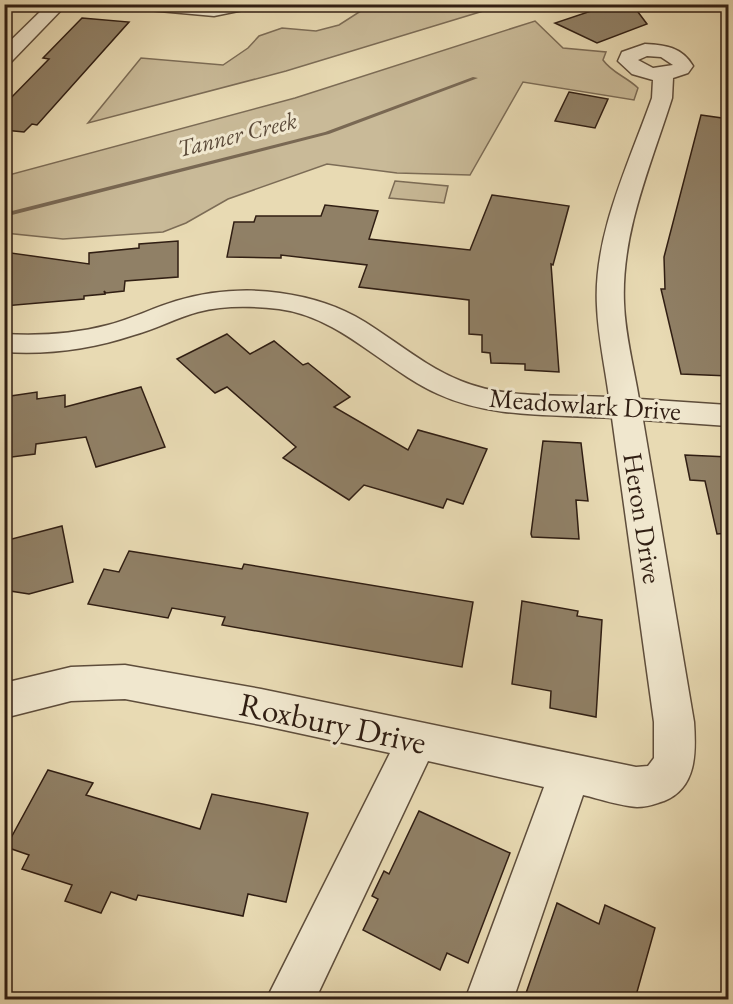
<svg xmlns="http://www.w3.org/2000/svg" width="733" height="1004" font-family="'EB Garamond',serif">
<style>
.green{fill:#c9ba98;stroke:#7c6c56;stroke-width:1.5}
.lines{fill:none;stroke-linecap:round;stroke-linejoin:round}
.stream{fill:#796853;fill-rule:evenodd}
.building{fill:#908066;stroke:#301e13;stroke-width:1.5}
.minor-casing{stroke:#5e4d3b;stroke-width:3}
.minor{fill:#f0e7ce;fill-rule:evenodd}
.labels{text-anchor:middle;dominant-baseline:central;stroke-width:6;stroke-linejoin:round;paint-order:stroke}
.far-water-label{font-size:24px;font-style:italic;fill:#5a4938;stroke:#f0e7ce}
.street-label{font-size:27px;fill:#301e13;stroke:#f0e7ce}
.near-street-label{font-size:33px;fill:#301e13;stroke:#f0e7ce}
</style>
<rect width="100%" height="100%" fill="#e8dab3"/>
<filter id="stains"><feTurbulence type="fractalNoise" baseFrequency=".00333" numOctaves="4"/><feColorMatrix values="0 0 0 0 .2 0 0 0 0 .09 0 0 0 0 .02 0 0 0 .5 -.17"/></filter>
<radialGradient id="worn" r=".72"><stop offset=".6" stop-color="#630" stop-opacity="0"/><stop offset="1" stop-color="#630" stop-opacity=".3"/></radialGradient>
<g class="green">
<path d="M370 5H503L286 71 88 123 141 58 223 65 248 48 259 36 282 28 316 31 339 25Z"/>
<path d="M535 21 563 48 606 52 603 60C612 73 627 77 638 88L634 100 523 82 470 175 397 173 327 164 228 199 186 223 163 232 63 239 5 233V176L295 98Z"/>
<path d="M395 181 448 186 444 203 389 198Z"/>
</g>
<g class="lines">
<path class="stream" d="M473 77 478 78 329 134 4 217V213L325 132Z"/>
</g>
<g class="building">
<path d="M632 4 647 24 597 43 555 23 606 6Z"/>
<path d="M82 18 129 22 37 125 32 124 24 132 4 130V105L49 59 43 58Z"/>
<path d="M569 92 608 99 595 128 555 121Z"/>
<path d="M701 115 729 119V376L681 374 661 289H665L664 257Z"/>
<path d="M492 195 569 206 553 265 551 264 559 372 525 370V364L491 363 490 353 482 352V335L469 334V300L359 287 367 265 281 255V258L227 257 234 222H254L256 216H321L325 205 378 211 369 239 470 250Z"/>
<path d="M178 241V277L125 281 124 291 106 293 104 291 105 294 84 296V299L4 306V252L89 264V253L139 248V244Z"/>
<path d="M227 334 250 354 274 341 303 365 308 363 350 397 334 407 408 450 418 430 487 449 463 504 447 499 443 508 364 485 349 500 283 458 296 447 227 387 215 393 177 359Z"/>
<path d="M141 387 165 447 96 467 86 437 36 444 35 454 4 458V397L37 392V399L65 395V407Z"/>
<path d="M543 441 581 443 588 501 576 500 579 539 532 537 531 534Z"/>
<path d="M685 455 729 457V533L717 534 705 481 690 480Z"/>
<path d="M62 526 73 582 29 594 4 590V541Z"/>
<path d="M129 551 242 569 244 564 473 602 462 667 222 625 225 617 172 608 168 618 88 604 104 569 119 572Z"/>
<path d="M522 601 578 611 577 616 602 620 596 717 550 708 551 691 512 684Z"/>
<path d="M48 770 93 783 86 795 200 829 212 794 308 813 286 902 248 894 243 916 138 895 136 900 111 892 101 913 65 901 72 885 22 869 29 855 6 847Z"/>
<path d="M419 811 510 853 468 963 447 953 440 970 363 930 378 899 372 896 384 871 389 874Z"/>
<path d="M557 903 599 924 605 905 655 928 635 999H524Z"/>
</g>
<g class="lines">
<g class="minor-casing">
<g id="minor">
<path d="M48 4H67L11 62 4 64V47Z"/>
<path d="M129 4H255L253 8 214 16 137 9Z"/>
<path d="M645 44C665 45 682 47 693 66L688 73 673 78 672 98C651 165 621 232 624 303 625 335 634 368 639 399L728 405V426L643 420 694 722C696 752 697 788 664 801 655 804 647 807 637 807 620 806 600 799 583 795L513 1000H465L544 787 428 761 315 1000H266L390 753 261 725 125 699 71 701 4 718V683L71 667 125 665 261 689 636 767 648 766 654 758V722L612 418C554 414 492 419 438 394 383 369 341 317 279 309 253 306 224 305 198 312 176 318 156 329 134 335 92 349 49 355 4 352V334C39 336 74 334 108 325 131 319 153 308 176 301 210 291 245 288 280 293 310 297 339 306 365 322 397 342 426 367 461 381 507 400 561 394 609 397 605 367 598 336 597 306 593 236 629 163 652 98L653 80 632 74 618 61 622 52ZM647 56 661 57 673 65 653 68 638 60Z"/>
</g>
</g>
<use href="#minor" class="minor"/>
</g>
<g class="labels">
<g class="far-water-label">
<text transform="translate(237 134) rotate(-14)">Tanner Creek</text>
</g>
<g class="street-label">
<text transform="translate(585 404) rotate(4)">Meadowlark Drive</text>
<text transform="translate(643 518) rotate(81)">Heron Drive</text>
</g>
<g class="near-street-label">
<text transform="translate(333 723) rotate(12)">Roxbury Drive</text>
</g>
</g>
<rect width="733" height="1004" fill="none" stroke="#e8dab3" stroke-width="24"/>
<rect x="6" y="6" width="721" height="992" fill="none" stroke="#301e13" stroke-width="3"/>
<rect x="12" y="12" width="709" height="980" fill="none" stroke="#301e13" stroke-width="1.5"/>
<rect width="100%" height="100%" filter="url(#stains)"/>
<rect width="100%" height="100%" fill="url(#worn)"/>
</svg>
